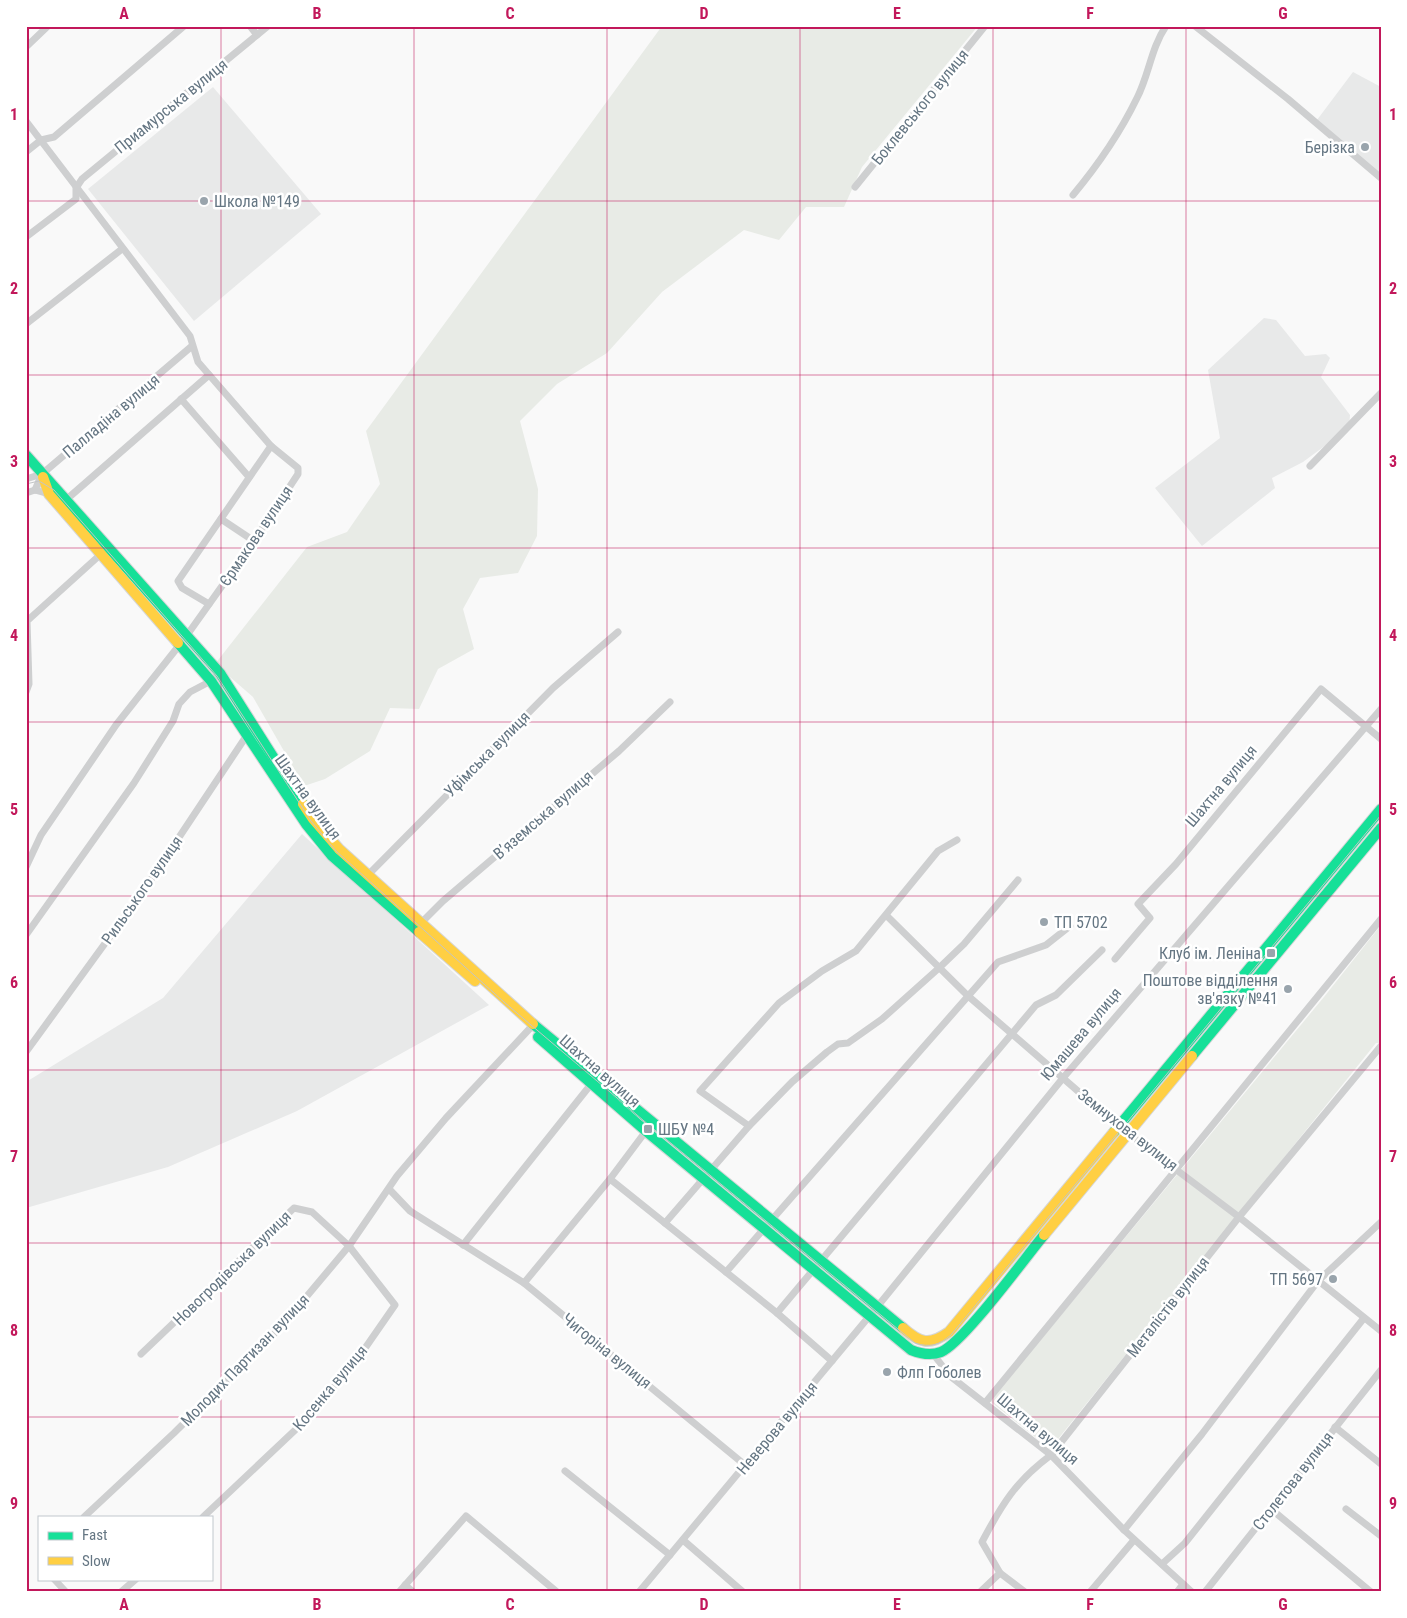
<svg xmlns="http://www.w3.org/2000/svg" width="1407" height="1618" font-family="'Roboto Condensed',sans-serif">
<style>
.built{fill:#e8e9e9}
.green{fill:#e8ebe6}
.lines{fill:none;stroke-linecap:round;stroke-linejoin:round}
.fast-casing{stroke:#d5d6d7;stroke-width:12}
.slow-casing{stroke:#d5d6d7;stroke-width:12}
.street{stroke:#cecfd0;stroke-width:7}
.fast{stroke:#16e098;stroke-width:10}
.slow{stroke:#ffcf43;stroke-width:10}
.tram{stroke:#c3c5c6;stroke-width:1}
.grid{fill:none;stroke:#c2185b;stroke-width:1;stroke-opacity:0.55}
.poi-dot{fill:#99a4ac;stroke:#fff;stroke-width:2}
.labels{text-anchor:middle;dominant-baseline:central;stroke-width:5;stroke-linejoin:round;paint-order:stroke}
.street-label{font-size:16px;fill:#657683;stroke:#fff}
.poi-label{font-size:16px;fill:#657683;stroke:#fff;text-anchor:end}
.neatline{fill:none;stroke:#c2185b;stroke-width:2}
.grid-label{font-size:16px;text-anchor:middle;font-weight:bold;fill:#c2185b}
</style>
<rect width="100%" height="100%" fill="#f9f9f9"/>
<g class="built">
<path d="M1353 72 1381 87V174L1317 120Z"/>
<path d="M213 87 321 214 194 321 88 189Z"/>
<path d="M1264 318 1276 320 1305 356 1326 354 1330 358 1321 377 1350 415 1349 428 1303 462 1272 478 1275 488 1202 546 1155 488 1220 438 1208 370Z"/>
<path d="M302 834 489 1005 297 1111 168 1167 26 1208V1082L163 998Z"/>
</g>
<g class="green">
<path d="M662 26H978L862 167 844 207H806L779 240 744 230 662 292 607 353 557 384 520 421 538 489 537 536 518 573 480 578 463 609 474 649 438 669 419 709 390 708 370 751 325 779 304 786 253 697 215 664 307 547 347 532 380 484 366 431Z"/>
<path d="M1381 925V1043H1376L1050 1449 990 1401 1324 997Z"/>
</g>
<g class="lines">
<g class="fast-casing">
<g id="fast">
<path d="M26 455 220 673 303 804"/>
<path d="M178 643 211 681 306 824 332 856 419 932"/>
<path d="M533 1024 903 1328"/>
<path d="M538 1037 647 1132 911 1350C921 1354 931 1356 941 1352 963 1343 1025 1258 1044 1235"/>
<path d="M1192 1056 1381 828"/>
<path d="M1114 1132 1381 809"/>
</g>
</g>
<g class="slow-casing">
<g id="slow">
<path d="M43 477 49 494 178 643"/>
<path d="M303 804 313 819 339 849 533 1024"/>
<path d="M419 932 475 981"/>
<path d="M1044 1235 1192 1056"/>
<path d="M903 1328C920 1343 929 1346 949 1332L1114 1132"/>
</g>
</g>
<g class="street">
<path d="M250 26 257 35"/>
<path d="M1195 26 1288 99 1381 178"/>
<path d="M26 47 48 26"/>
<path d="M26 121 190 336 198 362 271 446 298 468V474L254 541 185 638 116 725 41 835 26 867"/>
<path d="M26 152 41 140 54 137 184 26"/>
<path d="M855 187 985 26"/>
<path d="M1073 195C1098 165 1120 133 1137 98 1149 75 1151 48 1166 26"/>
<path d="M26 237 76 199V188L82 179 268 26"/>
<path d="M26 324 122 249"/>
<path d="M181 399 249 477"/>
<path d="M1310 466 1381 393"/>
<path d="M26 479 42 474 192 346"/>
<path d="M35 490 42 474"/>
<path d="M26 493 35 490 49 494"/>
<path d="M67 499 209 375"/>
<path d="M221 519 254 541"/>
<path d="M209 604 182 588 178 581 271 446"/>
<path d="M26 692 29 684 27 621 101 554"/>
<path d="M366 877 553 688 618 632"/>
<path d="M887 916 967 995 1117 1125 1239 1217 1381 1331"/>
<path d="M420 924 443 901 619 751 670 702"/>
<path d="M26 935 134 783 173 721 179 704 190 692 211 681 220 673"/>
<path d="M1115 959 1150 918 1138 904 1176 864 1321 689 1381 739"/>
<path d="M26 1052 146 887 249 732"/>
<path d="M749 1126 700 1091 779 1003 822 971 856 951 938 851 957 840"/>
<path d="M610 1179 777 1313 832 1361"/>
<path d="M390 1190 410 1211 524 1283 745 1465"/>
<path d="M665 1223 749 1126 792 1082 827 1052 838 1044 848 1043 882 1019 939 968 964 944 1018 880"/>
<path d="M463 1245 592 1083"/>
<path d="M726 1272 998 962 1046 945 1070 926"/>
<path d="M524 1283 610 1179 652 1123"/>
<path d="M777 1313 1036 1005 1056 995 1102 950"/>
<path d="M141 1354 294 1208 312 1212 349 1246 395 1305 361 1354 310 1416 203 1517"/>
<path d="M934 1355 950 1376 1051 1455 1124 1530 1192 1592"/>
<path d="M985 1403 1381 919"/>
<path d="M1335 1427 1381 1464"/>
<path d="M565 1471 670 1555"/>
<path d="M1271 1509 1371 1592"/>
<path d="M1346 1509 1381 1536"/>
<path d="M84 1517 174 1433 281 1327 349 1246 397 1176 446 1118 534 1024"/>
<path d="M1124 1530 1202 1434 1318 1281 1381 1222"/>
<path d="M683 1540 743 1592"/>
<path d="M1162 1564 1185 1543 1364 1318"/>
<path d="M1000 1573 982 1542C1002 1504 1016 1481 1051 1455L1239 1217 1381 1046"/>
<path d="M54 1579 66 1592"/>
<path d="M405 1585 413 1592"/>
<path d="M121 1592 136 1579"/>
<path d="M399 1592 466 1516 557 1592"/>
<path d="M639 1592 877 1307 1063 1078 1381 709"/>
<path d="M980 1592 1000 1573 1025 1592"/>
<path d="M1090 1592 1134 1540"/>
<path d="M1177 1592 1183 1584"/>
<path d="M1205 1592 1381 1370"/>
</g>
<use href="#fast" class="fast"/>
<use href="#slow" class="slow"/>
<path class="tram" d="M26 484 39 481 54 490 217 676 311 821 336 851 504 1002 650 1126 915 1343C930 1348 939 1345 951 1335L1381 815"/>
</g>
<path class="grid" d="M221 26V1592M414 26V1592M607 26V1592M800 26V1592M993 26V1592M1186 26V1592M26 201H1381M26 375H1381M26 548H1381M26 722H1381M26 896H1381M26 1070H1381M26 1243H1381M26 1417H1381"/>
<g class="poi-dot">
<circle cx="1365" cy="147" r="5"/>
<circle cx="204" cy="201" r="5"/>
<circle cx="1044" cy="922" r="5"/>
<rect x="1266" y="948" width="10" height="10" rx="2.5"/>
<circle cx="1288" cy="989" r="5"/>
<rect x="643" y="1124" width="10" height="10" rx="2.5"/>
<circle cx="1333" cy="1279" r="5"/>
<circle cx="887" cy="1372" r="5"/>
</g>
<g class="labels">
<g class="street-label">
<text transform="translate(171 106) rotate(-39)">Приамурська вулиця</text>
<text transform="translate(920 107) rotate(-51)">Боклевського вулиця</text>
<text transform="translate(111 416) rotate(-40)">Палладіна вулиця</text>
<text transform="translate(256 536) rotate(-56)">Єрмакова вулиця</text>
<text transform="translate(487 754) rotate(-45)">Уфімська вулиця</text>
<text transform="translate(1221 786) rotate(-50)">Шахтна вулиця</text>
<text transform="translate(308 797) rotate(54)">Шахтна вулиця</text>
<text transform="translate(543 815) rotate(-41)">В’яземська вулиця</text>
<text transform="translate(142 890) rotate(-55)">Рильського вулиця</text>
<text transform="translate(1081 1034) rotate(-50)">Юмашева вулиця</text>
<text transform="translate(600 1071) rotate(41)">Шахтна вулиця</text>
<text transform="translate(1128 1130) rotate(38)">Земнухова вулиця</text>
<text transform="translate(232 1268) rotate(-44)">Новогродівська вулиця</text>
<text transform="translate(1168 1307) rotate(-52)">Металістів вулиця</text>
<text transform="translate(607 1351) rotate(39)">Чигоріна вулиця</text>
<text transform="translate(245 1360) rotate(-46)">Молодих Партизан вулиця</text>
<text transform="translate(330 1388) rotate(-50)">Косенка вулиця</text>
<text transform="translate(777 1428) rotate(-50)">Неверова вулиця</text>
<text transform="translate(1038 1429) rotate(40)">Шахтна вулиця</text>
<text transform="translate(1293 1481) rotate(-52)">Столетова вулиця</text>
</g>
<g class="poi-label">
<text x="1355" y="147">Берізка</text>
<text x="214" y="201" text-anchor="start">Школа №149</text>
<text x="1054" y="922" text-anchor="start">ТП 5702</text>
<text x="1261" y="953">Клуб ім. Леніна</text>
<text x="1278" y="980">Поштове відділення<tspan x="1278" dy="18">зв'язку №41</tspan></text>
<text x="658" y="1129" text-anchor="start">ШБУ №4</text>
<text x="1323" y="1279">ТП 5697</text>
<text x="897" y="1372" text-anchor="start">Флп Гоболев</text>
</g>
</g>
<rect width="1407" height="1618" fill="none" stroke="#ffffff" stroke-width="55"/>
<rect x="38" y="1516" width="175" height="65" fill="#ffffff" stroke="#c1c8cd"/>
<rect x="48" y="1532" width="25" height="8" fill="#16e098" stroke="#c1c8cd"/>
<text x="82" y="1540" font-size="15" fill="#657683">Fast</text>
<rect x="48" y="1557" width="25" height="8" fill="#ffcf43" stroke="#c1c8cd"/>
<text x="82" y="1566" font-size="15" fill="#657683">Slow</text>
<rect x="28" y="28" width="1352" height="1562" class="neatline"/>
<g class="grid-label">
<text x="124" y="19">A</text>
<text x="317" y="19">B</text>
<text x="510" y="19">C</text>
<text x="704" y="19">D</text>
<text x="897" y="19">E</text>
<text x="1090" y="19">F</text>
<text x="1283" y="19">G</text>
<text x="14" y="120">1</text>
<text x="1393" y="120">1</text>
<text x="14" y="294">2</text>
<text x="1393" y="294">2</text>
<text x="14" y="467">3</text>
<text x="1393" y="467">3</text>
<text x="14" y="641">4</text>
<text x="1393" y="641">4</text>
<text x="14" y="815">5</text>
<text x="1393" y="815">5</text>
<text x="14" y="988">6</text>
<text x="1393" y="988">6</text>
<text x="14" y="1162">7</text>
<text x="1393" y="1162">7</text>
<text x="14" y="1336">8</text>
<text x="1393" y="1336">8</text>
<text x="14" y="1509">9</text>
<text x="1393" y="1509">9</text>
<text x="124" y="1610">A</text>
<text x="317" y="1610">B</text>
<text x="510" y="1610">C</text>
<text x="704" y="1610">D</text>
<text x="897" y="1610">E</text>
<text x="1090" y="1610">F</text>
<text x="1283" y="1610">G</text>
</g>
</svg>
